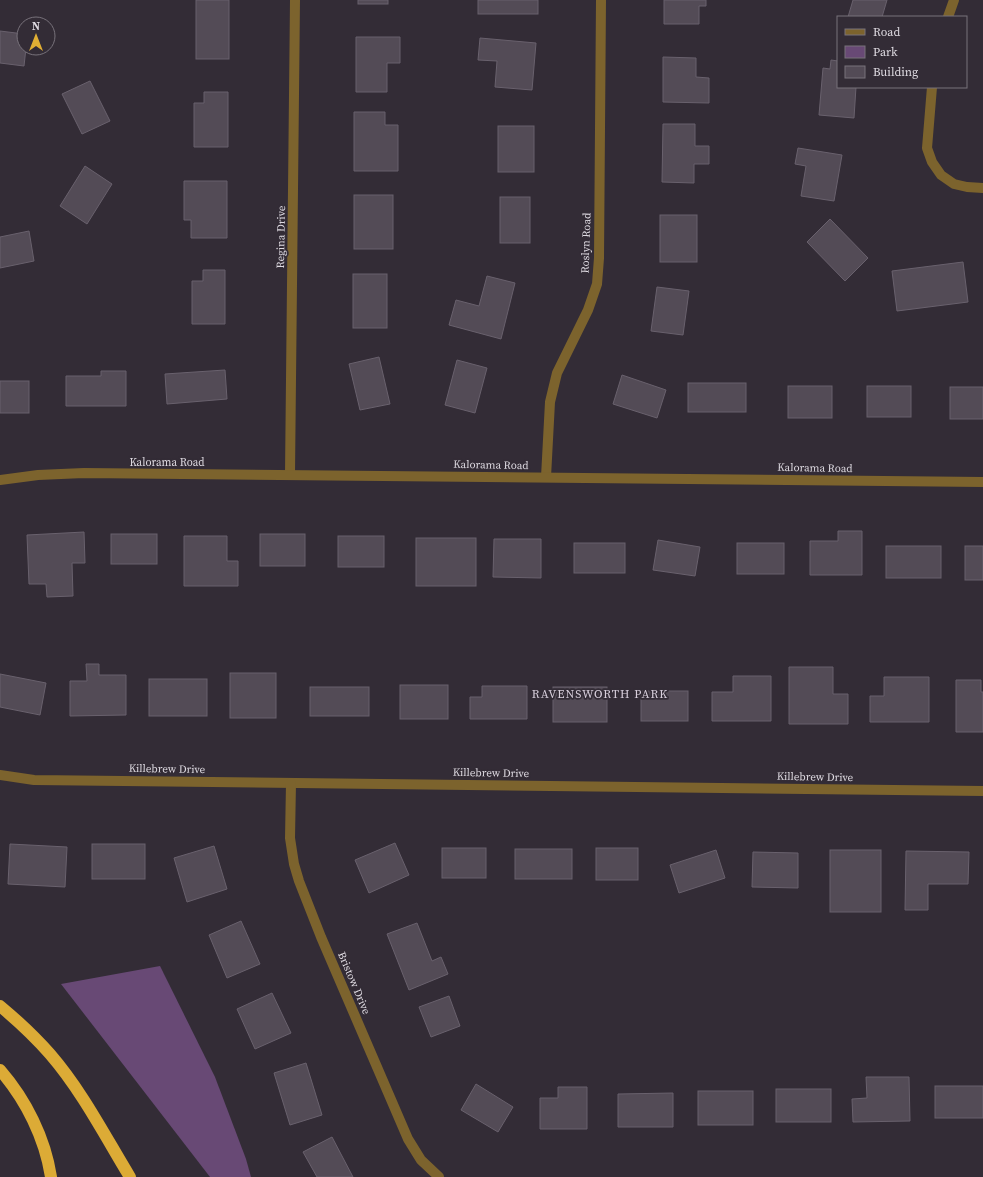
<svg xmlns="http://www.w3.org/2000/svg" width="983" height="1177" font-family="'Source Serif 4',serif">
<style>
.green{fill:#684975}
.building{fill:#534b56;stroke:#69616d}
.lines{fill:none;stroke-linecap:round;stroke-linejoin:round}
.minor{stroke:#7c632d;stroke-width:10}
.tertiary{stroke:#7c632d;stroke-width:10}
.motorway{stroke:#dcab36;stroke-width:12}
.labels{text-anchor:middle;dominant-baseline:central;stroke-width:3.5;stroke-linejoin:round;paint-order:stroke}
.street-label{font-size:11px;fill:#dfdbe2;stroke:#332c36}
.neighbourhood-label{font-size:12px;letter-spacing:1px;fill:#d8cfdc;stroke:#332c36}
</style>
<rect width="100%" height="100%" fill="#332c36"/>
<path class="green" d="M160 966 215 1077 246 1159 251 1177H210L61 984Z"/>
<g class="building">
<rect x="196" y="0" width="33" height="59"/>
<rect x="358" y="0" width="30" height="4"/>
<rect x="478" y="0" width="60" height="14"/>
<path d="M664 0H706V6H699V24H664Z"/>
<path d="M853 0H887L882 17H848Z"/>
<path d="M0 31 24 34V48H26L24 66 0 63Z"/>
<path d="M356 37H400V63H387V92H356Z"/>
<path d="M480 38 536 43 532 90 495 87 497 61 478 60Z"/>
<path d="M663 57 696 58V77L709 78V103L663 102Z"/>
<path d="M831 60 838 61V87H856L854 118 819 115 823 68 830 69Z"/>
<path d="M90 81 110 121 82 134 62 94Z"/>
<path d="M204 92H228V147H194V103H204Z"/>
<path d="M354 112H385V125H398V171H354Z"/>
<path d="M663 124H695V146H709V164H694V183L662 182Z"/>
<rect x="498" y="126" width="36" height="46"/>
<path d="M798 148 842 155 834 201 801 196 806 166 795 164Z"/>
<path d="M85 166 112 184 87 224 60 206Z"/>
<path d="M184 181H227V238H191V220H184Z"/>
<rect x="354" y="195" width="39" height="54"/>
<rect x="500" y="197" width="30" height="46"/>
<rect x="660" y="215" width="37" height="47"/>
<path d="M830 219 868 258 845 281 807 242Z"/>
<path d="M29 231 34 261 0 268V237Z"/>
<path d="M963 262 968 302 897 311 892 271Z"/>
<path d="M203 270H225V324H192V281H203Z"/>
<rect x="353" y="274" width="34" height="54"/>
<path d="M487 276 515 283 501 339 449 325 456 300 479 306Z"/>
<path d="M657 287 689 291 683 335 651 331Z"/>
<path d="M379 357 390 404 360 410 349 364Z"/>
<path d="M457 360 487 368 475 413 445 405Z"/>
<path d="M225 370 227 399 167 404 165 374Z"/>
<path d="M101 371H126V406H66V376H101Z"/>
<path d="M622 375 666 390 657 418 613 404Z"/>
<rect x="0" y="381" width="29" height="32"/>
<rect x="688" y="383" width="58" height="29"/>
<rect x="788" y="386" width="44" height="32"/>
<rect x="867" y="386" width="44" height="31"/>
<rect x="950" y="387" width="33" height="32"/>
<path d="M838 531H862V575H810V541H838Z"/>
<path d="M84 532 85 563H72L73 596 47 597 46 584H29L27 535Z"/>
<rect x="111" y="534" width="46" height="30"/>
<rect x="260" y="534" width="45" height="32"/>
<path d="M184 536H227V561H238V586H184Z"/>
<rect x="338" y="536" width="46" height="31"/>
<rect x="416" y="538" width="60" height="48"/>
<path d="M494 539H541V578L493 577Z"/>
<path d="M658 540 700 547 695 576 653 570Z"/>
<rect x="574" y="543" width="51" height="30"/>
<rect x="737" y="543" width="47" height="31"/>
<rect x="886" y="546" width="55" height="32"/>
<rect x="965" y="546" width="18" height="34"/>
<path d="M86 664H99V675H126V715L70 716V681H87Z"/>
<path d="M789 667H833V694H848V724H789Z"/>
<rect x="230" y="673" width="46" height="45"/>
<path d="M0 674 46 683 40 715 0 707Z"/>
<path d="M733 676H771V721H712V692H733Z"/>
<path d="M884 677H929V722H870V696H884Z"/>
<rect x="149" y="679" width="58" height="37"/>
<path d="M956 680H981V692H983V732H956Z"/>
<rect x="400" y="685" width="48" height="34"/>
<path d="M482 686H527V719H470V697H482Z"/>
<rect x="310" y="687" width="59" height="29"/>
<rect x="553" y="687" width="54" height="35"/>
<rect x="641" y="691" width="47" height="30"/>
<path d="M395 843 409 875 369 893 355 860Z"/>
<path d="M10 844 67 847 65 887 8 884Z"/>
<rect x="92" y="844" width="53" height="35"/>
<path d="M214 846 227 889 187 902 174 858Z"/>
<rect x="442" y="848" width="44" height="30"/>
<rect x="596" y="848" width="42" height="32"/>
<rect x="515" y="849" width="57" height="30"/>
<path d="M716 850 725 878 679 893 670 865Z"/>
<rect x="830" y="850" width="51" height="62"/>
<path d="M906 851 969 852 968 884H928V910H905Z"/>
<path d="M753 852 798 853V888L752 887Z"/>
<path d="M241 921 260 964 227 978 209 935Z"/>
<path d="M417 923 432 961 441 957 448 974 409 990 387 934Z"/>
<path d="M272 993 291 1033 255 1049 237 1009Z"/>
<path d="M449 996 460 1026 431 1037 419 1007Z"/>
<path d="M306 1063 322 1115 290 1125 274 1073Z"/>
<path d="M866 1077H909L910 1121 853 1122 852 1099 867 1098Z"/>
<path d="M476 1084 513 1107 498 1132 461 1110Z"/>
<rect x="935" y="1086" width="48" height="32"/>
<path d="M558 1087H587V1129H540V1098H558Z"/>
<rect x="776" y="1089" width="55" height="33"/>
<rect x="698" y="1091" width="55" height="34"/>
<path d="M673 1093V1127H618V1094Z"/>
<path d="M332 1137 353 1177H317L303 1152Z"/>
</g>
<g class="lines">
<g class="minor">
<path d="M948 17 954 0"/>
<path d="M932 87 927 148 932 162 941 175 954 184 967 187 983 188"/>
<path d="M290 474 295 0"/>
<path d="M546 477 550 402 557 373 588 310 597 284 599 258 601 0"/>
<path d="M0 775 34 780 983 791"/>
<path d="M291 783 290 838 294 864 299 881 321 937 408 1139 421 1160 439 1177"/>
</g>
<path class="tertiary" d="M0 480 38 475 84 473 983 482"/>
<g class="motorway">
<path d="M0 1006C18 1021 35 1037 50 1054 82 1091 105 1136 130 1177"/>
<path d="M0 1070C26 1100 45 1138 51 1177"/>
</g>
</g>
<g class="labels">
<g class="street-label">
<text transform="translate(281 237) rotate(-89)">Regina Drive</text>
<text transform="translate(586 243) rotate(-88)">Roslyn Road</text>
<text x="167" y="462">Kalorama Road</text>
<text transform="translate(491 465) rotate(1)">Kalorama Road</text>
<text transform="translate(815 468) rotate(1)">Kalorama Road</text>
<text transform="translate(167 769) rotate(1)">Killebrew Drive</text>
<text transform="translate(491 773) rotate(1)">Killebrew Drive</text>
<text transform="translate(815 777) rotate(1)">Killebrew Drive</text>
<text transform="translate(354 983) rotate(67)">Bristow Drive</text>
</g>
<g class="neighbourhood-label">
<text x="600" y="694">RAVENSWORTH PARK</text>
</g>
</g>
<rect x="837" y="16" width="130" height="72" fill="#332c36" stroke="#78727b"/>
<rect x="845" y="29" width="20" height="6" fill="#7c632d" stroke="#78727b"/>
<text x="873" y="36" font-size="12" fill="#dfdbe2">Road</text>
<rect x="845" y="46" width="20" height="12" fill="#684975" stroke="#78727b"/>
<text x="873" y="56" font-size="12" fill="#dfdbe2">Park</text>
<rect x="845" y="66" width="20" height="12" fill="#534b56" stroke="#78727b"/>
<text x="873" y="76" font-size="12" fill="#dfdbe2">Building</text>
<g transform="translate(36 36)"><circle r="19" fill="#332c36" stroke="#78727b"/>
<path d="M0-3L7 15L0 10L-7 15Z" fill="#e1af34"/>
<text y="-6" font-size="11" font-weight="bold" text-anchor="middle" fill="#dfdbe2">N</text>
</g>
</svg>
